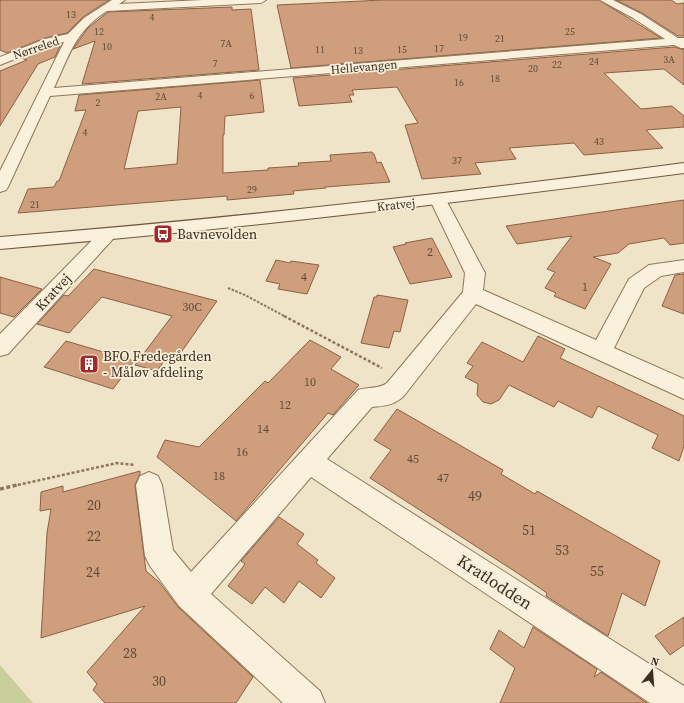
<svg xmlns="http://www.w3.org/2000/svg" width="684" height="703" font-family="'Source Serif 4',serif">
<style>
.green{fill:#c9cf9b}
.building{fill:#cf9f7d;stroke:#8d5f41;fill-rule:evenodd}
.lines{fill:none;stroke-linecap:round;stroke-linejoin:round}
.street-casing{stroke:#8d765c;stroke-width:2}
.secondary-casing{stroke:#6f573f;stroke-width:2}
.path-far2{stroke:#8d765c;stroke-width:2;stroke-dasharray:2.5 1.5;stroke-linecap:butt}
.path-far1{stroke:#8d765c;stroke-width:2.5;stroke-dasharray:3 2;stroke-linecap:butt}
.path{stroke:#8d765c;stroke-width:3.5;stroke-dasharray:4 2.5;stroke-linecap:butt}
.street{fill:#faf1dc;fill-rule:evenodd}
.secondary{fill:#faf1dc;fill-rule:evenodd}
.labels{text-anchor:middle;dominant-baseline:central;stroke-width:3.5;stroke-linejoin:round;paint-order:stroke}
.far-number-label{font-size:10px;fill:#624a37}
.far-street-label{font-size:12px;fill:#3d2e20;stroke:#f7eed8}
.number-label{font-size:12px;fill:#624a37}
.poi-label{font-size:14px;fill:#3d2e20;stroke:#f7eed8;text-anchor:start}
.street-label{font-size:14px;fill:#3d2e20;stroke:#f7eed8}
.near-number-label{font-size:14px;fill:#624a37}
.near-street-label{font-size:17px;fill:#3d2e20;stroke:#f7eed8}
</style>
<rect width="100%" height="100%" fill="#f0e4c8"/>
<path class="green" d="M0 665 33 703H0Z"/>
<g class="building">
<path d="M0 0H109L83 17 67 33 45 38 7 53 0 50Z"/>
<path d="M383 0H599L661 38 291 68 277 5Z"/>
<path d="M616 0H671L677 4 684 3V36H678L642 13Z"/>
<path d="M232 7V10L251 9 259 70 82 84 95 41 73 49 88 28 108 12Z"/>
<path d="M61 44 55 57 38 64 0 126V71L27 60 21 58 52 45Z"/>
<path d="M674 47 684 50V85L664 69 604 73 641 109 672 106 684 116V127L646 130 663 148 584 155 574 143 509 148 516 159 475 163 481 174 422 179 405 125 418 123 397 87 352 90 354 95H349L352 102 299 106 293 78Z"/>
<path d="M260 80 264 112 225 116 224 135H223V173L268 170V168L299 166 298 163 331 161 330 155 372 152 373 154H374L377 163 381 162 390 182 325 187 326 188 293 191 294 194 227 200V196L18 213 28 189 54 187 57 181H59L86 110 75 111 79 95ZM181 107 177 164 124 169 138 111Z"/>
<path d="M684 200V243L670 245 664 238 629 244 618 253 593 257 611 264 585 309 554 296 556 293 545 288 555 272 547 269 572 236 517 244 506 226Z"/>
<path d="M432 238 452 277 410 284 393 247 406 244 405 243Z"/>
<path d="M276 260 290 263 291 261 319 265 307 294 278 289 280 284 266 281Z"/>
<path d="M94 269 217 301 173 364 164 361 157 371 135 365 172 316 102 297 69 333 37 324 64 295 68 296Z"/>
<path d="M684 274V314L662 306 675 275Z"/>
<path d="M0 277 42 289 14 317 0 313Z"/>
<path d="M377 295 408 300 400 332 394 331 389 348 361 343 374 297H377Z"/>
<path d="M538 336 565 349 560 358 684 416V446L679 461 652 448 658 435 598 406 592 418 558 401 554 407 509 385 499 400 491 404 483 402 477 395 478 384 465 377 473 366 467 363 482 342 523 362Z"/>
<path d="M310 340 341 357 331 369 359 385 333 415 328 413 236 521 157 457 165 440 199 447 265 381 268 383Z"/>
<path d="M66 341 134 361 113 389 44 367Z"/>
<path d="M397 409 503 470 501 474 535 494 537 491 660 561 645 606 622 593 608 636 546 596 547 593 519 574 370 478 391 450 374 440Z"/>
<path d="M140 471V474L135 485 146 571 159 582 178 607 253 677 236 703H105L93 690 97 684 87 672 145 606 41 638 47 533 51 509 40 511 41 492 63 486V492Z"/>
<path d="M279 517 304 534 297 544 318 560 316 563 335 578 321 598 299 581 284 603 265 587 252 604 228 586 245 564 241 561Z"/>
<path d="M684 617V645L670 655 655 636Z"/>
<path d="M533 627 597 669 594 677 601 672 647 703H500L515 668 490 649 499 630 524 648Z"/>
</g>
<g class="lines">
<g class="street-casing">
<g id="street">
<path d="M112 0H125L119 4 203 0H266L261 3 107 11C75 31 69 56 54 88L665 39 633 18 600 0H613L641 14 678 38H684V48H681L674 45 50 96 8 187 6 190 0 192V171L64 42 52 44 0 65V57L45 39 68 34 84 18Z"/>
<path d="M438 195 444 196 446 200 485 273 483 290 596 340 629 279 649 265 684 260V272L661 276 644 288 614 348 684 379V399L476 304 403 397C393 405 385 406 372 407L327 459 684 686V703H650L311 477 211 594 320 691 325 703H283L179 606 150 566 145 556 136 485 140 476 149 472 158 476 162 485 173 550 191 572 358 390C367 387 379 389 387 383L463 292 465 273 430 200 432 196Z"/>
<path d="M107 229 113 231 116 235 113 239 8 354 0 356V334L101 231Z"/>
</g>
</g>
<g class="secondary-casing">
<path id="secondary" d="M684 163V173C456 203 229 230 0 249V237C229 219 456 193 684 163Z"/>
</g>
<path class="path-far2" d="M228 288 245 295 286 317"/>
<g class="path-far1">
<path d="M284 316 382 368"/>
<path d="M13 486 117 463 135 465"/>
</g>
<path class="path" d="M0 489 17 485"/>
<use href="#street" class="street"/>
<use href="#secondary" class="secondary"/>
</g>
<defs>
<g id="bus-square" transform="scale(1)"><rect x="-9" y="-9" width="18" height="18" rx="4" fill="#9e2a2b" stroke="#f7eed8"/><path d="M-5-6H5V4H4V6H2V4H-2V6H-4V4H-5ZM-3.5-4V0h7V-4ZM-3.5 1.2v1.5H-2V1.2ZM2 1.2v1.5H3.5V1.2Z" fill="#fff"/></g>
<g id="building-square" transform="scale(1)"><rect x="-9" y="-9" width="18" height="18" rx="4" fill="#9e2a2b" stroke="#f7eed8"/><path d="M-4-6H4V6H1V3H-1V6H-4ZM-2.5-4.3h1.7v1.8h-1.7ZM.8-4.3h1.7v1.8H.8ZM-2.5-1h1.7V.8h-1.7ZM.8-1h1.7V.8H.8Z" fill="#fff"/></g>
</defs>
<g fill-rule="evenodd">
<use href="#bus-square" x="163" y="234"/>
<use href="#building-square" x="89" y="364"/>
</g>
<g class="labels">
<g class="far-number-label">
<text x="71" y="14">13</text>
<text x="152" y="17">4</text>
<text x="99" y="31">12</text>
<text x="570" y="31">25</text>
<text x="463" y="37">19</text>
<text x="500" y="38">21</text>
<text x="226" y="43">7A</text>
<text x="107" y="46">10</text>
<text x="439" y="48">17</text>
<text x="320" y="49">11</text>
<text x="402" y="49">15</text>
<text x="358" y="50">13</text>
<text x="669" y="59">3A</text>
<text x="594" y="61">24</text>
<text x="215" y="63">7</text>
<text x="557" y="64">22</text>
<text x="533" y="68">20</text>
<text x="495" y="78">18</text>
<text x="459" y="82">16</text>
<text x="200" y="95">4</text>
<text x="252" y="95">6</text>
<text x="161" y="96">2A</text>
<text x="98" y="102">2</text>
<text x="85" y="132">4</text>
<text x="599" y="141">43</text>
<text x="457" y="160">37</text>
<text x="252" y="189">29</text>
<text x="35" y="204">21</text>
</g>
<g class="far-street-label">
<text transform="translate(36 48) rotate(-19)">Nørreled</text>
<text transform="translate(364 67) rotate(-5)">Hellevangen</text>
<text transform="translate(396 205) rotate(-6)">Kratvej</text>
</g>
<g class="number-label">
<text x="430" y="252">2</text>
<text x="304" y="277">4</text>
<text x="585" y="287">1</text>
<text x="192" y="307">30C</text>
<text x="310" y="382">10</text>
<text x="285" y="405">12</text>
<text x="263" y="429">14</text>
<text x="242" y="452">16</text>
<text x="413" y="459">45</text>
<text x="219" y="476">18</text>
<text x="443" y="478">47</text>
</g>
<g class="poi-label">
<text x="177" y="234">Bavnevolden</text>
<text x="103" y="356">BFO Fredegården<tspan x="103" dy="16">- Måløv afdeling</tspan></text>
</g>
<g class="street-label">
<text transform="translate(53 292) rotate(-47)">Kratvej</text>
</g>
<g class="near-number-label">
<text x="475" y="496">49</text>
<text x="94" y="505">20</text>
<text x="529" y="530">51</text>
<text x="94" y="536">22</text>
<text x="562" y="550">53</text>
<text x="597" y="571">55</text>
<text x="93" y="572">24</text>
<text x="130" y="653">28</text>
<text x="159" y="681">30</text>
</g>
<g class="near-street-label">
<text transform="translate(495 582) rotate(33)">Kratlodden</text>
</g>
</g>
<g transform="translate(652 671) rotate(17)" stroke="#f7eed8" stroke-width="3" paint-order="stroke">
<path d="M0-3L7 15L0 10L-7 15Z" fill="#3d2e20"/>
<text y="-6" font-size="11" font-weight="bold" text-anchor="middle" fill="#3d2e20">N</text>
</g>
</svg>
